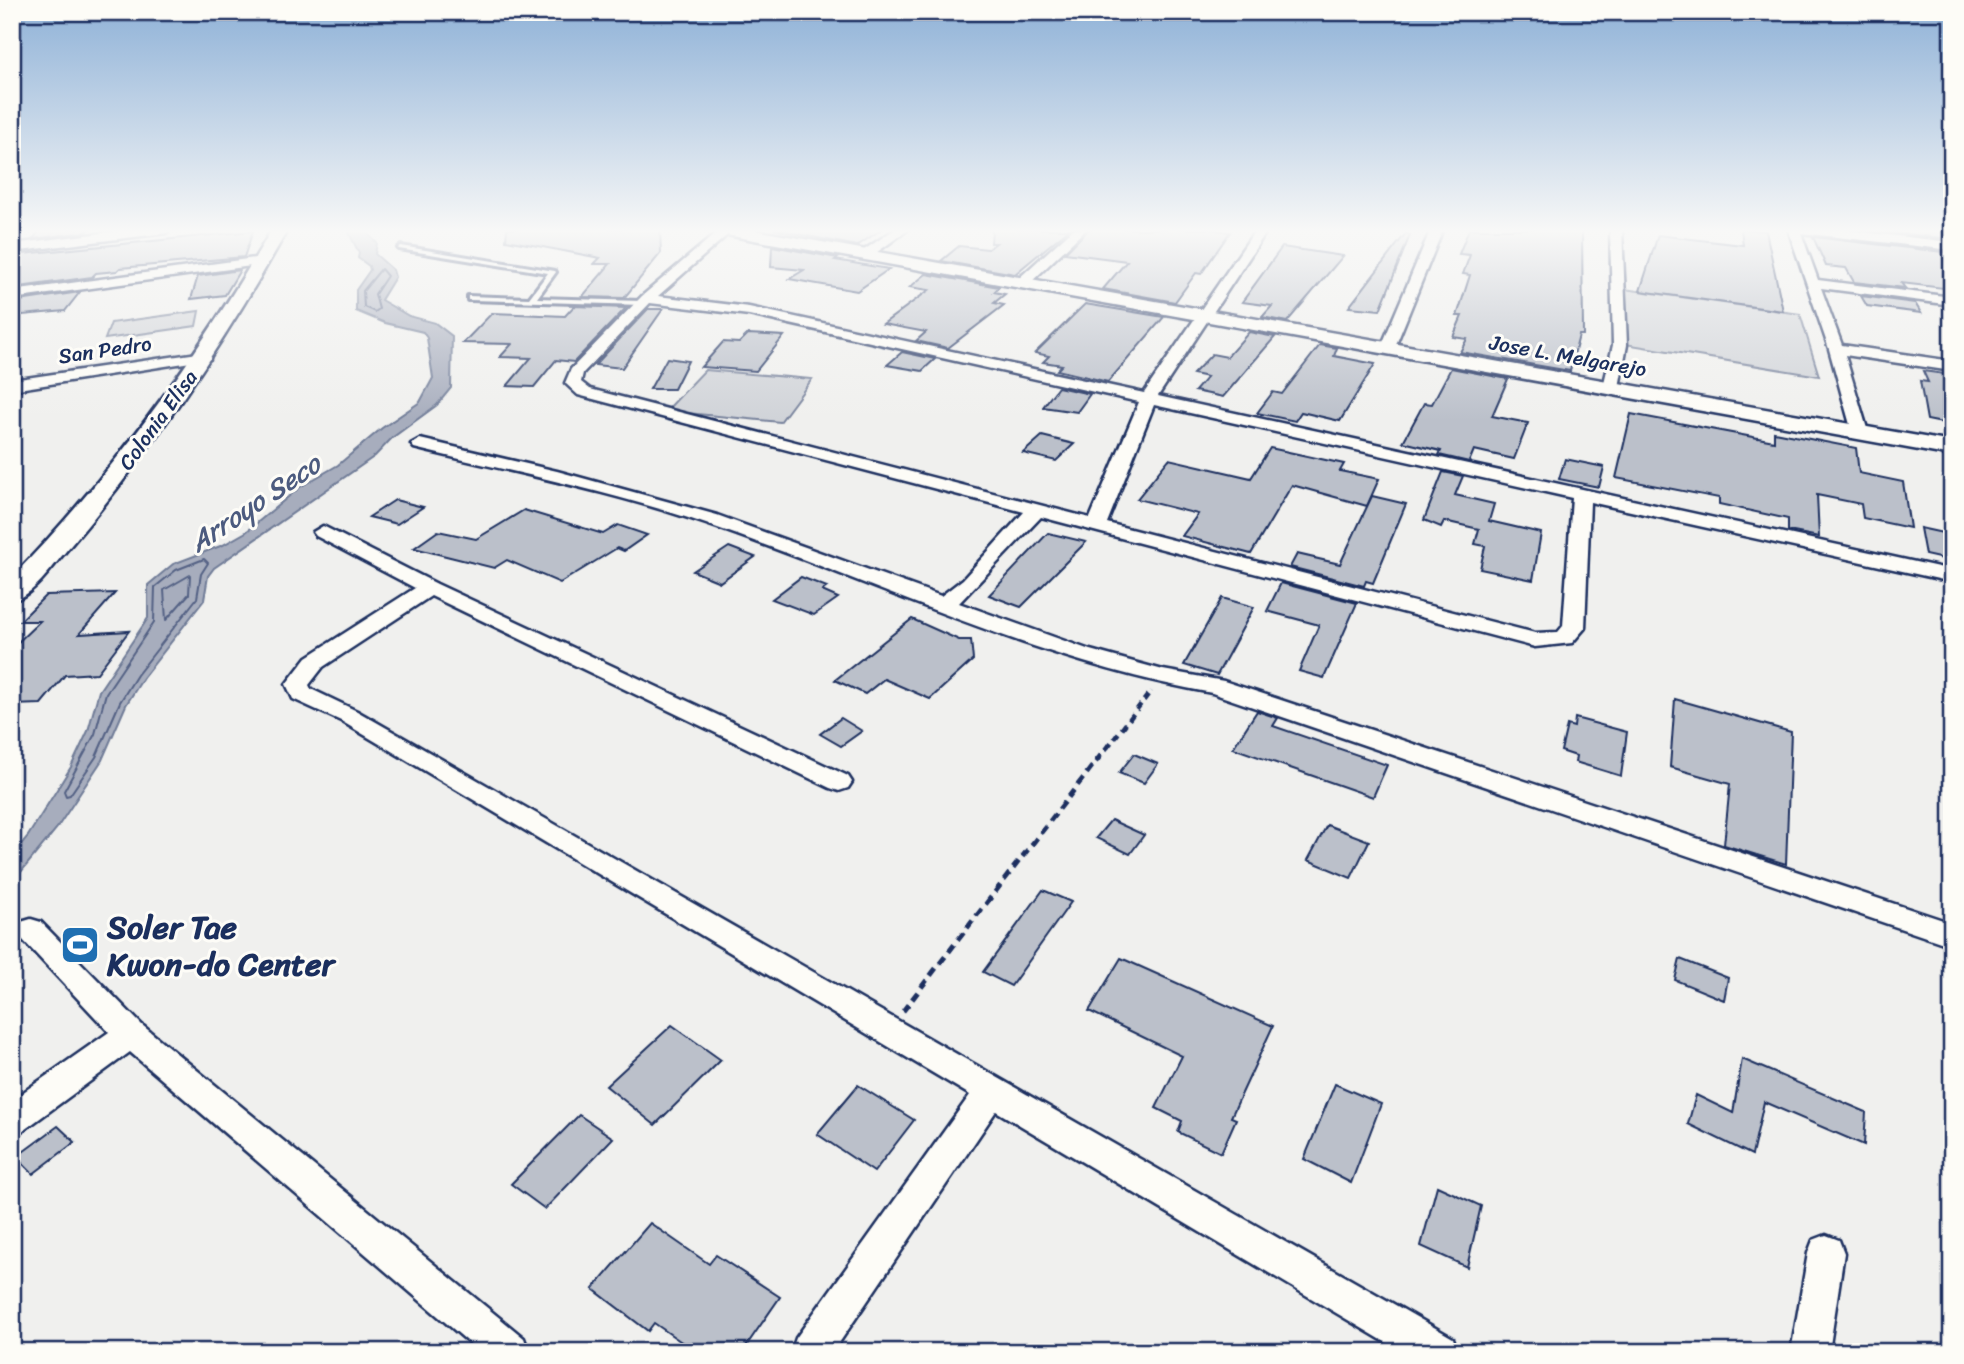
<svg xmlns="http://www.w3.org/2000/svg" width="1964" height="1364" font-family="Sriracha,sans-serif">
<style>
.green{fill:#d0d3d8;stroke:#76819b;stroke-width:2}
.water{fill:#a7adbd;stroke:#6f7b97;stroke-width:2}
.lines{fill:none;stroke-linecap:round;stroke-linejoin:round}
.shore{stroke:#536184;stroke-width:2}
.building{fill:#bbc0ca;stroke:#1b2f5e;stroke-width:2}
.service-casing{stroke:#1b2f5e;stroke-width:6}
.minor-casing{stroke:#1b2f5e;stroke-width:5}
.tertiary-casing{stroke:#1b2f5e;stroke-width:5}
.path-far1{stroke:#1b2f5e;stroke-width:4.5;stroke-dasharray:7 5;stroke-linecap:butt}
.path{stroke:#1b2f5e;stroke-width:5;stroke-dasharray:9 6;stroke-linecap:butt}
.service{fill:#fdfcf7;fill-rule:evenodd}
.minor{fill:#fdfcf7;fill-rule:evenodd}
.tertiary{fill:#fdfcf7;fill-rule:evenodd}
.labels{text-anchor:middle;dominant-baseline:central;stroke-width:6;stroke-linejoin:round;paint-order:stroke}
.far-street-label{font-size:21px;fill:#1b2f5e;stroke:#fdfcf7}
.water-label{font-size:28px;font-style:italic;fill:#4c5b7f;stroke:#fdfcf7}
.near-poi-label{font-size:32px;font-weight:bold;fill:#1b2f5e;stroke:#fdfcf7;text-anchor:start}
</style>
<rect width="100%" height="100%" fill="#f0f0ee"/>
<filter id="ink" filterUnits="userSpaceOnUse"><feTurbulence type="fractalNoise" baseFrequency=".0143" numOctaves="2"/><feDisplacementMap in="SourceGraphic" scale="14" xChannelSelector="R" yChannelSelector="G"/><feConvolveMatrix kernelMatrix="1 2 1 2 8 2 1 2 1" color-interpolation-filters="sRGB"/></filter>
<g filter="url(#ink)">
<g class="green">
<path d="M1624 289 1800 314 1819 376 1625 344Z"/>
<path d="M199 311 196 326 105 339 111 323Z"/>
<path d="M705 370 812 379 780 422 666 411Z"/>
</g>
<path class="water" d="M347 229H363L377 243 375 254 393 270 395 277 381 300 409 316 435 323 452 336 451 388 437 405 392 438 375 456 214 568 208 576 204 600 143 678 126 705 102 760 57 828 12 883V855L28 836 71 767 88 731 99 691 148 618V585L173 564 223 545 246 532 300 487 338 465 382 428 420 402 433 378 427 338 423 332 385 323 356 311V290L370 270 369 266 358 258 359 253Z"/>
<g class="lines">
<g class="shore">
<path d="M381 269 387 276 375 294 379 309 375 312 364 307 363 291Z"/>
<path d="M204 559 208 563 201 574 197 598 137 675 120 702 96 757 70 795 66 796 64 791 95 734 106 693 154 622 155 587 176 570Z"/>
<path d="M190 575 189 594 166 620 164 590Z"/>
</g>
</g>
<g class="building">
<path d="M41 229H90L86 232 33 239Z"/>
<path d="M507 229H660L661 253 624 298 582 297 610 264H594L600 258 506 240Z"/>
<path d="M773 229H882L857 246Z"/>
<path d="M992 229H1069L1015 274 941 261 959 246 988 249 996 243H991Z"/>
<path d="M1089 229H1208L1230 232 1201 274 1196 273 1175 302 1103 289 1127 261 1065 253Z"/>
<path d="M1469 229H1582L1583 335H1579L1570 371 1460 352 1467 339 1453 337 1462 316H1457L1470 275 1463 274 1470 255 1459 254Z"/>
<path d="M1741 229 1766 231 1783 311 1640 291 1658 235 1743 245Z"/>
<path d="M1859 229H1952V239Z"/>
<path d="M253 231 244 257 120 268 117 271 96 273 92 277 12 288V255Z"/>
<path d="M1406 233 1410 235 1380 310 1349 307Z"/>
<path d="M1813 237 1952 253V289L1901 283 1905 288 1854 282 1846 268 1826 266Z"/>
<path d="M772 246 838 258 835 260 889 269 857 291 789 279 804 270 771 267Z"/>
<path d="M1282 247 1343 256 1287 322 1262 317 1272 306 1242 302Z"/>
<path d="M240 270 225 295 191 299 198 276Z"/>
<path d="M926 274 999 287 994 292 1005 294 994 303 1004 305 948 348 916 341 926 332 883 324 929 290 910 287Z"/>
<path d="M80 292 65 311 12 316V302Z"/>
<path d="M1861 296 1915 303 1921 313 1867 306Z"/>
<path d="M1085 304 1164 317 1108 382 1057 370 1062 365 1043 362 1049 356 1035 353Z"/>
<path d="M574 306 626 308 574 362 556 360 534 387 507 386 531 358 500 357 512 344 463 343 492 313 565 316Z"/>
<path d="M648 309H663L622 368 595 365Z"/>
<path d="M1249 332 1275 337 1223 397 1195 391 1207 377 1193 374 1212 354 1227 357Z"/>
<path d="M748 334 784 336 756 371 701 367 723 342 739 343Z"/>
<path d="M1320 345 1337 348 1334 356 1375 364 1340 421 1301 412 1295 421 1257 413 1273 392 1282 394Z"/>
<path d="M902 352 935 359 922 371 887 365Z"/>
<path d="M667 358 688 361 674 389H650Z"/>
<path d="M1451 368 1508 379 1492 416 1528 423 1514 459 1474 450 1469 462 1439 455 1441 451 1403 442 1424 403 1432 404Z"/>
<path d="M1923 371 1952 375V435L1947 424 1927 420 1920 381 1928 382Z"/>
<path d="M1058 387 1090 394 1077 412 1043 407Z"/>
<path d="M1631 414 1774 441V432L1856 448 1859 473 1903 482 1910 528 1863 518 1861 504 1817 495 1819 537 1788 531V519L1719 504V498L1616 478Z"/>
<path d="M1042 436 1074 444 1056 461 1023 453Z"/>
<path d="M1270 448 1344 464 1340 471 1379 479 1367 506 1292 485 1251 554 1182 536 1198 514 1137 499 1169 459 1251 478Z"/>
<path d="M1565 459 1604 467 1599 487 1559 479Z"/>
<path d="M1443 472 1463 476 1455 495 1494 504 1489 521 1541 533 1533 580 1480 569 1485 546 1475 544 1479 529 1444 521 1441 527 1424 520Z"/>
<path d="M1372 496 1406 504 1373 583 1366 581 1364 586 1290 567 1297 554 1340 564Z"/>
<path d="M395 500 423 507 397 524 369 517Z"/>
<path d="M524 510 603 534 618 525 647 535 624 551 617 548 560 583 507 560 494 568 414 548 438 531 476 539Z"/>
<path d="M1920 528 1952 535V561L1925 555Z"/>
<path d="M1048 533 1086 542 1021 607 989 595Z"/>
<path d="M729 547 755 557 720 582 693 571Z"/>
<path d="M801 577 827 587 822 591 838 598 814 615 772 599Z"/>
<path d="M1281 583 1357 603 1324 678 1299 671 1319 625 1267 611Z"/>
<path d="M115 593 79 634 129 631 97 673 65 675 41 704 12 705V648L40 621H20L46 595Z"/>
<path d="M1222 598 1254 607 1217 675 1184 665Z"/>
<path d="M912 619 959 640H971L973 660 930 699 884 679 865 694 835 680Z"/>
<path d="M1675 699 1791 732 1786 864 1724 845 1730 784 1670 767Z"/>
<path d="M1257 711 1278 718 1273 726 1387 765 1373 797 1233 748Z"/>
<path d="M841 718 862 731 841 746 820 734Z"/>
<path d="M1575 718 1627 732 1621 776 1575 762 1576 756 1561 751 1567 725 1574 727Z"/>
<path d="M1134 754 1158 764 1144 783 1119 773Z"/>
<path d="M1111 820 1144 835 1130 854 1096 838Z"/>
<path d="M1327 825 1369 841 1351 878 1308 860Z"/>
<path d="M1043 890 1071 902 1011 986 983 972Z"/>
<path d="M1121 958 1273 1026 1231 1117 1236 1119 1221 1153 1178 1132 1182 1121 1156 1108 1182 1056 1089 1011Z"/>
<path d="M1680 959 1728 978 1724 1000 1675 980Z"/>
<path d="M672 1025 721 1060 655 1125 606 1086Z"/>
<path d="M1742 1059 1866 1112 1864 1145 1764 1102 1752 1155 1688 1124 1696 1095 1733 1113Z"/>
<path d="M1335 1084 1381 1104 1351 1183 1304 1159Z"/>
<path d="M858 1085 914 1120 874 1172 817 1134Z"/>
<path d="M579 1115 613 1138 545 1209 511 1184Z"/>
<path d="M58 1126 75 1142 33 1174 16 1157Z"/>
<path d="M1437 1186 1481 1206 1467 1267 1421 1246Z"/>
<path d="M650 1223 709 1264 716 1255 780 1297 742 1352H696L654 1323 648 1331 593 1289Z"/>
</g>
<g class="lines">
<g class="service-casing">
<path id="service" d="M401 246 555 271 556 272 537 298 642 301 646 303 642 305 471 300H468V296L529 298 548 273 399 249 398 248Z"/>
</g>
<g class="minor-casing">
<g id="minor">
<path d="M135 229H172L166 233 12 252V244Z"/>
<path d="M721 229H734L658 296 749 307 1144 393 1256 229H1268L1158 396 1952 570V582L1590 502 1585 628 1572 643 1535 647 1041 517 959 603 1090 650 1163 670 1224 681 1952 923V946L1212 693C1039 663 872 581 706 524 611 491 511 472 414 448L411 444 420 439 557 471 717 515 941 596 963 579 1024 512 578 395 565 383 571 369 642 296ZM650 303 749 315 1139 402 1090 518 590 389 581 382 583 373ZM1154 405 1572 498 1563 626 1558 632 1535 633 1107 523Z"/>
<path d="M895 229H909L869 258H861V252Z"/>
<path d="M1073 229H1086L1028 285H1018V279Z"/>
<path d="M1431 229H1443L1395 347 1393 350H1383L1381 347Z"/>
<path d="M1610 229H1622L1627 345 1619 387 1611 392 1603 387 1613 345Z"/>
<path d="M1788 229H1834L1952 242V250L1801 233 1818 280 1952 297V305L1821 288 1842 345 1952 361V371L1845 355 1868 432 1866 436 1860 437 1852 432 1829 349Z"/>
<path d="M262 257 266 258V264L12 299V291Z"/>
<path d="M205 352 210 353V359L12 390V380Z"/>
<path d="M323 526 437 584 848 776 852 782 848 788 839 791 830 788 431 596 323 667 309 685 311 689 357 711 1453 1338 1458 1352H1402L996 1111 833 1352H791L796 1338 970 1095 341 721 293 699 286 684 307 657 415 588 316 536 313 532Z"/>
<path d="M31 919 41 922 142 1025 524 1338 529 1352H480L130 1052 24 1130 12 1134V1100L109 1032 21 938 17 930 21 922Z"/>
<path d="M1826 1235 1839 1240 1844 1253 1829 1352H1791L1808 1253 1813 1240Z"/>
</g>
</g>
<g class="tertiary-casing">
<g id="tertiary">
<path d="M272 229H288C223 344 152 451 66 551 52 567 33 596 12 601V577C115 472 198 355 272 229Z"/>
<path d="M713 229H748L1952 442V456L721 234Z"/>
</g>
</g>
<path class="path-far1" d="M1107 748 1151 691"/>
<path class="path" d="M903 1011 1108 746"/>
<use href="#service" class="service"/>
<use href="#minor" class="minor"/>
<use href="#tertiary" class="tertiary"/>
</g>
</g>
<linearGradient id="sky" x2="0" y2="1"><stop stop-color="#8eb1d7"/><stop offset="0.55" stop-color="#f8f8f7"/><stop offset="1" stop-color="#f8f8f7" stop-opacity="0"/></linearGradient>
<rect width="1964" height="420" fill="url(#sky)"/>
<defs>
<g id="stadium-square" transform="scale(2.0125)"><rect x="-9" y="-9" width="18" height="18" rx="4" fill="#1f6fb2" stroke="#fdfcf7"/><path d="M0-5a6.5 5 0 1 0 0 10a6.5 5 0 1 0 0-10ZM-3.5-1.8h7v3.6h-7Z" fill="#fff"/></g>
</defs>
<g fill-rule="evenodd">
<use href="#stadium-square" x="80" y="945"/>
</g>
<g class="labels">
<g class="far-street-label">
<text transform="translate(105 350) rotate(-8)">San Pedro</text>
<text transform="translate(1568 356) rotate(10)">Jose L. Melgarejo</text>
<text transform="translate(158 420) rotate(-54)">Colonia Elisa</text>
</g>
<g class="water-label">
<text transform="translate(255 503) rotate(-34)">Arroyo Seco</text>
</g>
<g class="near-poi-label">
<text x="107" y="927">Soler Tae<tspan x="107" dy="37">Kwon-do Center</tspan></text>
</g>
</g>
<rect width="1964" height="1364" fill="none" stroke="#fdfcf7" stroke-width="42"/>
<rect x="21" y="21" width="1922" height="1322" fill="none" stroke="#1b2f5e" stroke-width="2.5" filter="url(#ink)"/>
</svg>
